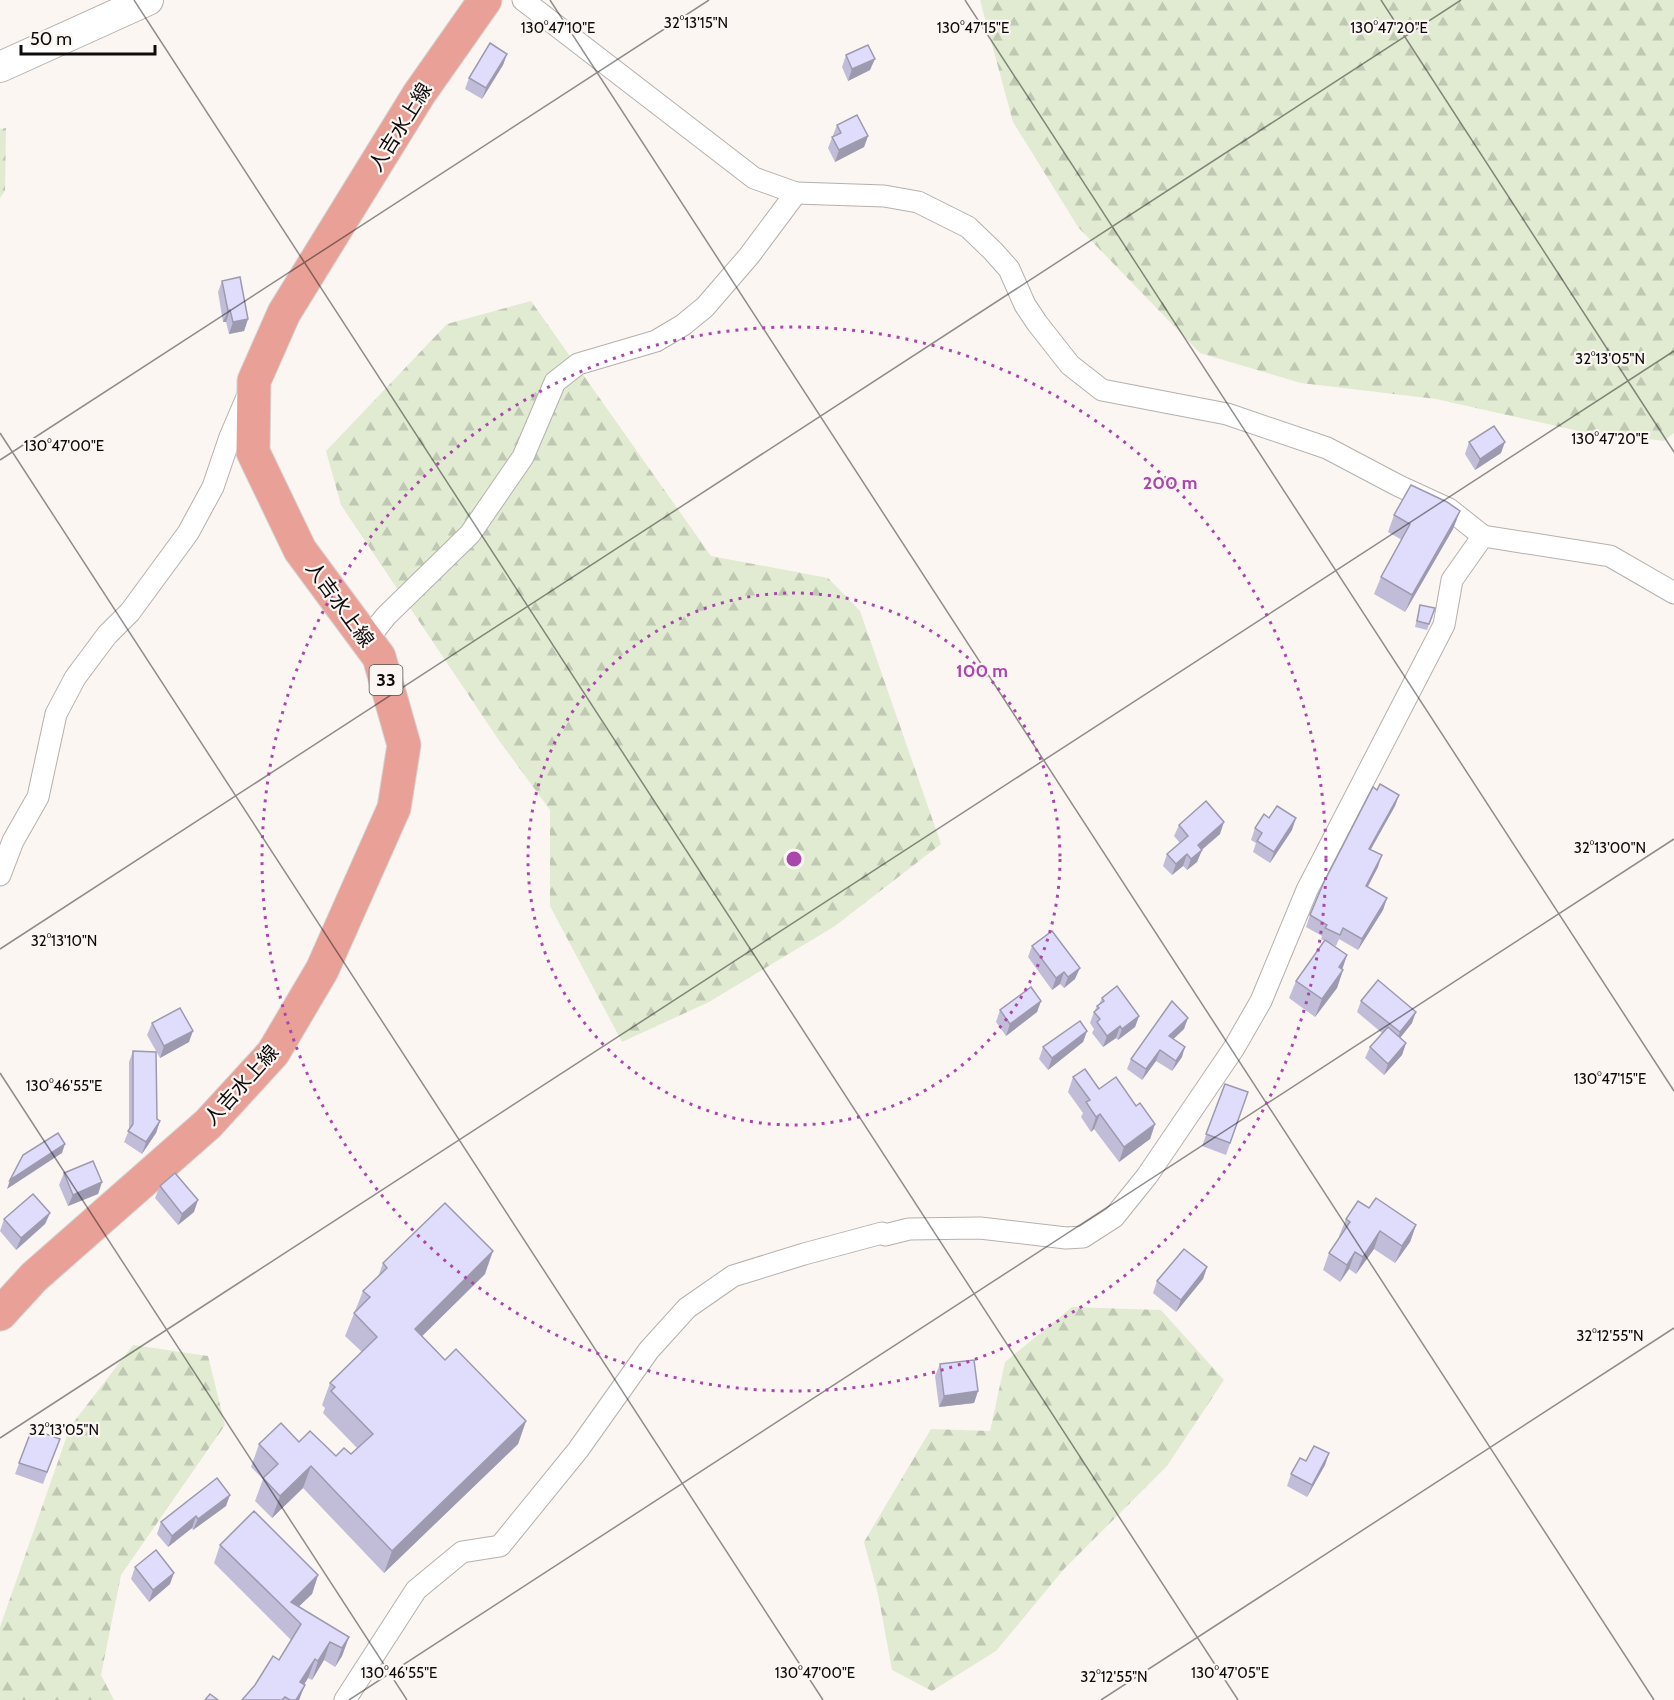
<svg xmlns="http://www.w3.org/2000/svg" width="1674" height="1700" font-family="Cabin,'Noto Sans JP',sans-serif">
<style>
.forest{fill:url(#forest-firs)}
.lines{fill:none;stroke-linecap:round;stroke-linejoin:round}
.street-casing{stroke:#b6b0ad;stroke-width:23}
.secondary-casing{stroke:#b6b0ad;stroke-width:32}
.primary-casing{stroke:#d4d3d3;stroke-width:35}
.street{stroke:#fff;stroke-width:21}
.secondary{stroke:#fff;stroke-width:30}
.primary{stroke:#e9a197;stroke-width:33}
.wall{fill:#c1bdd8}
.shaded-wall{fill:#9d9ab0}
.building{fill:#e0dcfb;stroke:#9d9ab0;stroke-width:1.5}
.ticks{fill:none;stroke:#0e0c0b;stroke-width:1.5;stroke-opacity:0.45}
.ring{fill:none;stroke:#aa47ad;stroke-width:3;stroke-dasharray:3 6}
.labels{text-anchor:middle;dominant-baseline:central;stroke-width:4.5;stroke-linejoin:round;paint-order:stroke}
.shield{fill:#fcf6f3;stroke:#555251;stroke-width:1.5}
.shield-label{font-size:18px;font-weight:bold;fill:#0e0c0b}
.street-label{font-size:20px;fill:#0e0c0b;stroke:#fcf6f3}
.ticks-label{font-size:15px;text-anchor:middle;fill:#0e0c0b;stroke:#fcf6f3;stroke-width:4.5;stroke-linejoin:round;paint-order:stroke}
.centre{fill:#aa47ad;stroke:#fcf6f3;stroke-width:3}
.ring-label{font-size:18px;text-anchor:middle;font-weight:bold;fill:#aa47ad;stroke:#fcf6f3;stroke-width:4.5;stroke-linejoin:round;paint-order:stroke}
</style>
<defs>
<pattern id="forest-firs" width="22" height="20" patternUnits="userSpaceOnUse" patternTransform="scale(1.5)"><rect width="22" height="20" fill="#e0ebd1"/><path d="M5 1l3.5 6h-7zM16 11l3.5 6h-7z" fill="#bfc8b2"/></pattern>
</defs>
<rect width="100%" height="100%" fill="#fcf6f3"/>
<g class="forest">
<path d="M980 0H1674V433L1664 441 1579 431 1436 399 1301 383 1200 353 1078 227 1013 122Z"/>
<path d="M6 128 5 191 0 198V129Z"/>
<path d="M531 301 711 556 828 578 860 611 941 844 835 926 709 1002 622 1042 550 906V810L498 739 341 505 326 451 447 324Z"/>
<path d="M1072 1307 1161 1310 1224 1380 1167 1466 1064 1569 996 1651 932 1691 892 1670 878 1594 864 1542 931 1429 990 1431 1005 1362Z"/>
<path d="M133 1345 208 1356 225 1425 121 1575 101 1675 114 1700H0V1627L70 1427Z"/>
</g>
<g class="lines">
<g class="street-casing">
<g id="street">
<path d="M796 193 884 196 918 202 968 227 993 251 1009 269 1025 305 1037 323 1070 365 1102 390 1227 414 1327 448 1399 486 1449 509 1483 536 1610 556 1674 593"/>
<path d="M367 640 386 616 470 534 523 457 555 382 578 364 656 341 683 325 705 307 749 256 796 193 754 178 523 0"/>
<path d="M0 875 13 841 38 797 56 714 75 678 107 635 130 612 188 533 213 487 230 437 248 395"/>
<path d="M345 1700 416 1590 462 1552 500 1546 578 1450 649 1350 687 1308 733 1276 804 1254 882 1233 885 1235 909 1229 980 1228 1066 1238 1083 1237 1114 1217 1147 1176 1234 1048 1261 1001 1307 890 1444 625 1452 580 1483 536"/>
</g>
</g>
<g class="secondary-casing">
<path id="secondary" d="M0 67 148 0"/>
</g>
<g class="primary-casing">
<path id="primary" d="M0 1314 34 1277 208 1124 273 1053 322 970 394 808 404 745 379 657 300 550 253 452 254 381 284 313 419 94 485 0"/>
</g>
<use href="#street" class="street"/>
<use href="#secondary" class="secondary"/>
<use href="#primary" class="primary"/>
</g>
<g class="wall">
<path d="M507 54 503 65 482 99 465 89 469 78Z"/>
<path d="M846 55 870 70 848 81 842 67Z"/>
<path d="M837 125 868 136 864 147 835 162 828 148Z"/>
<path d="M222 281 248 319 244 331 229 334 226 322H223L218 292Z"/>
<path d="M1469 442 1501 453 1475 470 1465 454Z"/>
<path d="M1460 511 1453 529 1405 612 1374 594 1381 577 1402 540 1388 532 1394 515Z"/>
<path d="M1420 605 1435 608 1427 630 1415 627Z"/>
<path d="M1377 790 1399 795 1395 806 1370 850 1378 867 1368 887 1387 898 1383 910 1358 950 1339 939 1336 946 1331 944 1347 955 1342 969 1343 970 1337 988 1315 1017 1289 998 1296 981 1325 941 1321 939 1322 936 1306 927 1310 915Z"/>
<path d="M1179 825 1220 834 1202 850 1197 862 1187 870 1183 866 1172 875 1163 866 1167 854 1180 843 1174 836Z"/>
<path d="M1255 828 1292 830 1270 863 1253 852 1256 843 1251 840Z"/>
<path d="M1032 946 1075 979 1064 988 1060 984 1052 990 1028 957Z"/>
<path d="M1102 998 1139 1016 1135 1027 1118 1040 1116 1038 1103 1047 1092 1033 1094 1029 1090 1023 1094 1012 1097 1006 1099 1004Z"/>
<path d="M1041 1001 1037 1012 1006 1036 996 1022 1000 1010Z"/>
<path d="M1361 1001 1412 1023 1400 1038 1406 1043 1402 1055 1384 1075 1365 1058 1370 1047 1382 1033 1357 1012Z"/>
<path d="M152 1023 189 1042 160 1058 147 1035Z"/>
<path d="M1184 1029 1173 1039 1182 1057 1172 1071 1156 1061 1142 1080 1127 1069 1131 1059Z"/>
<path d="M1087 1031 1083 1042 1048 1070 1039 1059 1043 1047Z"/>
<path d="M133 1051 157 1119 160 1121 156 1133 142 1154 124 1142 129 1130V1062Z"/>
<path d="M1073 1077 1136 1106 1155 1124 1150 1139 1119 1162 1094 1129 1091 1132 1081 1117 1083 1113 1068 1092Z"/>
<path d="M1225 1084 1248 1092 1226 1155 1202 1146Z"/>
<path d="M64 1173 102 1182 98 1194 68 1206 59 1185Z"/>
<path d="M160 1186 194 1212 178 1225 155 1198Z"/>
<path d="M1369 1208 1416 1225 1410 1242 1395 1263 1374 1249 1356 1274 1349 1269 1340 1282 1323 1270 1329 1253 1340 1237 1339 1236 1346 1219Z"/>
<path d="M50 1213 45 1224 16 1250 0 1231 4 1219Z"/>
<path d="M383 1263 485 1274 422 1336 445 1360 526 1421 518 1444 384 1573 303 1488 272 1518 255 1501 263 1479 251 1467 259 1444 299 1442 336 1456 351 1454 357 1448 323 1413 325 1408 322 1405 330 1383 362 1352 345 1336 363 1291 378 1277Z"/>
<path d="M1207 1267 1203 1279 1176 1312 1153 1293 1157 1281Z"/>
<path d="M940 1364 978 1391 974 1403 939 1407 935 1376Z"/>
<path d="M32 1429 60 1439 43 1484 15 1474Z"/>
<path d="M1329 1453 1325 1465 1307 1497 1287 1486 1291 1474 1306 1461Z"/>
<path d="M226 1506 193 1530 192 1528 168 1547 157 1534 161 1522Z"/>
<path d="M220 1545 318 1575 312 1594 298 1607 349 1637 342 1656 335 1667 324 1660 312 1680 308 1678 304 1685 299 1700H242L279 1660 291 1640 214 1563Z"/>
<path d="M135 1567 170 1584 149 1602 131 1579Z"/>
</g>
<g class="shaded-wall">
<path d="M507 54 503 65 482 99 486 88Z"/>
<path d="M875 59 870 70 848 81 852 69Z"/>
<path d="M868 136 864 147 835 162 839 150Z"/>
<path d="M230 310 226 322H223L228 311Z"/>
<path d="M248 319 244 331 229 334 233 322Z"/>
<path d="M1505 442 1501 453 1475 470 1480 459Z"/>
<path d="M1460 511 1453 529 1405 612 1412 595Z"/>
<path d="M1399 795 1395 806 1365 860 1369 849Z"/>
<path d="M1296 818 1292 830 1270 863 1274 852Z"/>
<path d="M1224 822 1220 834 1193 857 1198 845Z"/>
<path d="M1202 850 1197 862 1187 870 1191 859Z"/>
<path d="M1187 854 1183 866 1172 875 1176 864Z"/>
<path d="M1382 855 1378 867 1362 897 1366 886Z"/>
<path d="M1387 898 1383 910 1358 950 1362 939Z"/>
<path d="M1347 955 1341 973 1339 967Z"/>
<path d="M1080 968 1075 979 1064 988 1068 977Z"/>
<path d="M1343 970 1337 988 1315 1017 1322 999Z"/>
<path d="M1064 972 1060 984 1052 990 1056 978Z"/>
<path d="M1041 1001 1037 1012 1006 1036 1010 1024Z"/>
<path d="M1416 1012 1412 1023 1395 1044 1400 1032Z"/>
<path d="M1139 1016 1135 1027 1118 1040 1122 1029Z"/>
<path d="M1188 1018 1184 1029 1165 1047 1169 1036Z"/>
<path d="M1120 1026 1116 1038 1103 1047 1107 1036Z"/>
<path d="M193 1031 189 1042 160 1058 164 1046Z"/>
<path d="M1087 1031 1083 1042 1048 1070 1052 1058Z"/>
<path d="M1406 1043 1402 1055 1384 1075 1388 1064Z"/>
<path d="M1185 1047 1182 1057 1172 1071 1176 1061Z"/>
<path d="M1160 1050 1156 1061 1142 1080 1146 1069Z"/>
<path d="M1100 1114 1094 1129 1091 1132 1096 1117Z"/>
<path d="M160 1121 156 1133 142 1154 146 1142Z"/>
<path d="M1155 1124 1150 1139 1119 1162 1124 1147Z"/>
<path d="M65 1144 62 1153 7 1189 10 1180Z"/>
<path d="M102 1182 98 1194 68 1206 73 1195Z"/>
<path d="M198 1200 194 1212 178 1225 182 1214Z"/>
<path d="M50 1213 45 1224 16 1250 21 1238Z"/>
<path d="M1416 1225 1410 1242 1395 1263 1402 1246Z"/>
<path d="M1380 1231 1374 1249 1356 1274 1363 1257Z"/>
<path d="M493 1251 485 1274 407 1351 415 1329Z"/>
<path d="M1355 1252 1349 1269 1340 1282 1347 1265Z"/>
<path d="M1207 1267 1203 1279 1176 1312 1181 1300Z"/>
<path d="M978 1391 974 1403 939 1407 944 1396Z"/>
<path d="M526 1421 518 1444 384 1573 392 1551Z"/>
<path d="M1329 1453 1325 1465 1307 1497 1312 1485Z"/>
<path d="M311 1466 303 1488 272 1518 280 1496Z"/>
<path d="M230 1495 226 1506 193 1530 198 1519Z"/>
<path d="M196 1516 192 1528 168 1547 172 1536Z"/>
<path d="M174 1573 170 1584 149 1602 153 1590Z"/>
<path d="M318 1575 312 1594 291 1614V1602Z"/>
<path d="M349 1637 342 1656 335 1667 342 1648Z"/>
<path d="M330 1642 324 1660 312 1680 318 1661Z"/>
<path d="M315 1659 308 1678 294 1700 300 1682Z"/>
<path d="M305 1685 299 1700H296Z"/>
</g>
<g class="building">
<path d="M490 43 507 54 486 88 469 78Z"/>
<path d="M868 45 875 59 852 69 846 55Z"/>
<path d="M857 115 868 136 839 150 832 137 841 133 837 125Z"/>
<path d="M240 277 248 319 233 322 230 310 228 311 222 281Z"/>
<path d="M1494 426 1505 442 1480 459 1469 442Z"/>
<path d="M1411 485 1447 502 1460 511 1412 595 1381 577 1410 524 1394 515Z"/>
<path d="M1420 605 1435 608 1429 624 1417 621Z"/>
<path d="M1380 784 1399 795 1369 849 1382 855 1366 886 1387 898 1362 939 1343 928 1340 935 1325 928 1327 925 1310 915 1323 884 1373 787 1377 790Z"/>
<path d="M1206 801 1224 822 1198 845 1202 850 1191 859 1187 854 1176 864 1167 854 1188 836 1179 825Z"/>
<path d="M1277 806 1296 818 1274 852 1257 841 1262 833 1255 828 1264 814 1269 818Z"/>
<path d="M1052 931 1080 968 1068 977 1064 972 1056 978 1032 946Z"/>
<path d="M1325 940 1347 955 1339 967 1343 970 1322 999 1296 981Z"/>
<path d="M1378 980 1416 1012 1400 1032 1361 1001Z"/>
<path d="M1117 986 1139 1016 1122 1029 1120 1026 1107 1036 1097 1022 1100 1019 1094 1012 1099 1008 1097 1006 1104 1001 1102 998Z"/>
<path d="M1031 987 1041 1001 1010 1024 1000 1010Z"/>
<path d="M1172 1001 1188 1018 1169 1036 1185 1047 1176 1061 1160 1050 1146 1069 1131 1059Z"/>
<path d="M180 1008 193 1031 164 1046 152 1023Z"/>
<path d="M1080 1021 1087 1031 1052 1058 1043 1047Z"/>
<path d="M1388 1027 1406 1043 1388 1064 1370 1047Z"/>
<path d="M133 1051 156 1052 157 1119 160 1121 146 1142 128 1131 133 1124Z"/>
<path d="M1085 1069 1099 1089 1116 1077 1136 1106 1140 1103 1155 1124 1124 1147 1100 1114 1096 1117 1086 1102 1090 1100 1073 1077Z"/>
<path d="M1225 1084 1248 1092 1230 1143 1206 1134Z"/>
<path d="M58 1133 65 1144 10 1180 23 1155Z"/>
<path d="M93 1161 102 1182 73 1195 64 1173Z"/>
<path d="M175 1173 198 1200 182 1214 160 1186Z"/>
<path d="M33 1194 50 1213 21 1238 4 1219Z"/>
<path d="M1376 1198 1416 1225 1402 1246 1380 1231 1363 1257 1355 1252 1347 1265 1329 1253 1350 1222 1346 1219 1358 1201 1369 1208Z"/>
<path d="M445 1203 493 1251 415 1329 445 1360 456 1349 526 1421 392 1551 311 1466 280 1496 263 1478 278 1464 259 1444 281 1423 299 1442 310 1431 336 1456 344 1448 351 1454 373 1434 331 1391 335 1387 330 1383 377 1337 354 1313 370 1297 363 1291 387 1268 383 1263Z"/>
<path d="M1184 1249 1207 1267 1181 1300 1157 1281Z"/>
<path d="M974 1360 978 1391 944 1396 940 1364Z"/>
<path d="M32 1429 60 1439 47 1472 19 1463Z"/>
<path d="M1314 1446 1329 1453 1312 1485 1291 1474 1300 1458 1306 1461Z"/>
<path d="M217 1478 230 1495 198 1519 196 1516 172 1536 161 1522Z"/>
<path d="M254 1511 318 1575 291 1602 349 1637 342 1648 330 1642 318 1661 315 1659 300 1682 305 1685 296 1700H290L285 1697 282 1700H242L255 1685 273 1656 279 1660 301 1624 220 1545Z"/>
<path d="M156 1550 174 1573 153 1590 135 1567Z"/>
<path d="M210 1694 218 1700H205Z"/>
</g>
<path class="ticks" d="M134 0 1238 1700M550 0 1654 1700M965 0 1674 1091M1381 0 1674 452M0 433 823 1700M0 460 709 0M0 949 1461 0M0 1073 407 1700M0 1438 1674 351M349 1700 1674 839M1101 1700 1674 1328"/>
<g class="ring">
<circle cx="794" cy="859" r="266"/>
<circle cx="794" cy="859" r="532"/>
</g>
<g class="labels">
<rect class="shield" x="369.5" y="665" width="33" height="30" rx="4.5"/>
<g class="shield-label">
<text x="386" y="680">33</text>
</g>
<g class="street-label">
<text transform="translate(400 127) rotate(-58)">人吉水上線</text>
<text transform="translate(340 604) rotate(54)">人吉水上線</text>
<text transform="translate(241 1085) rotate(-48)">人吉水上線</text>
</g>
</g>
<g class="ticks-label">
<text x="696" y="28">32°13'15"N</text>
<text x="558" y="33">130°47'10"E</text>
<text x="973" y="33">130°47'15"E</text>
<text x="1389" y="33">130°47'20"E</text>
<text x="1610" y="364">32°13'05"N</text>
<text x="1610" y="444">130°47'20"E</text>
<text x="64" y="451">130°47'00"E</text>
<text x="1610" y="853">32°13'00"N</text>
<text x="64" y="946">32°13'10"N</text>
<text x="1610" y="1084">130°47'15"E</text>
<text x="64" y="1091">130°46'55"E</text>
<text x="1610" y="1341">32°12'55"N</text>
<text x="64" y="1435">32°13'05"N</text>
<text x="399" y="1678">130°46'55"E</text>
<text x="815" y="1678">130°47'00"E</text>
<text x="1230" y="1678">130°47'05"E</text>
<text x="1114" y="1682">32°12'55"N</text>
</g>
<circle cx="794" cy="859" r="9" class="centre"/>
<g class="ring-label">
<text x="1170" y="489">200 m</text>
<text x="982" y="677">100 m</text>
</g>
<path d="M21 45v9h134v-9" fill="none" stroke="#0e0c0b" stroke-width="3"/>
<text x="30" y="45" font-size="18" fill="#0e0c0b" stroke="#fcf6f3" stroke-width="4.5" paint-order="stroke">50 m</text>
</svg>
